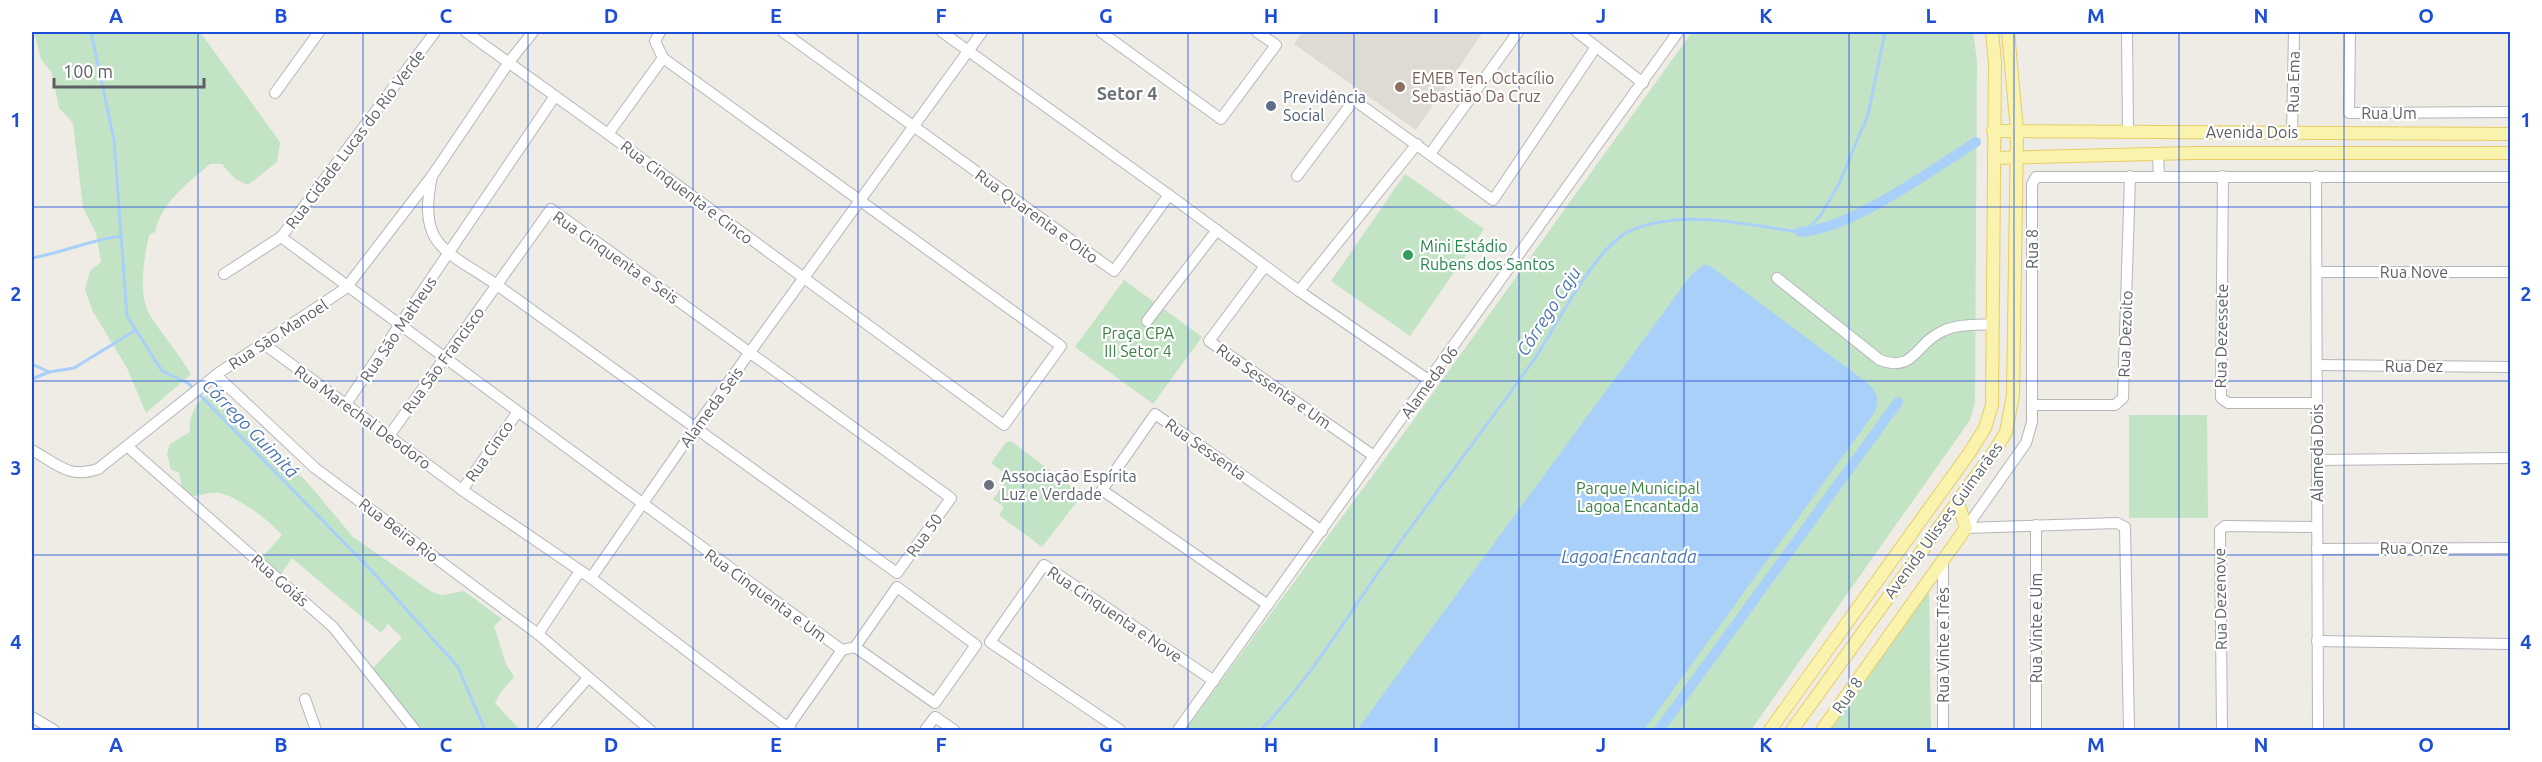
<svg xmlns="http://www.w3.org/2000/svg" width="2542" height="762" font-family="Ubuntu,sans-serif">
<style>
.education{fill:#dddbd3}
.green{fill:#c3e3c5}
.water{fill:#a9d0f9}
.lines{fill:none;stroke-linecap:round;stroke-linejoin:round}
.stream{stroke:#a9d0f9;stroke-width:3}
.canal{stroke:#a9d0f9;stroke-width:10}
.minor-casing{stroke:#b5b6ba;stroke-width:12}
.major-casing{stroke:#e7cd64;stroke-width:14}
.minor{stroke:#fff;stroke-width:10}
.major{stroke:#f9f3ae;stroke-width:12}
.grid{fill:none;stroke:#1d4ed8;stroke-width:1.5;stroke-opacity:0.55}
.education-dot{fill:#8d6e63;stroke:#fff;stroke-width:2}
.service-dot{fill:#5c6f8a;stroke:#fff;stroke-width:2}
.leisure-dot{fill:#2e9e5b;stroke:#fff;stroke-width:2}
.worship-dot{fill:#6b7280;stroke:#fff;stroke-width:2}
.labels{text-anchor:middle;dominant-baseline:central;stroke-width:4.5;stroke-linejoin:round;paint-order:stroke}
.education-label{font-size:16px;fill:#785e54;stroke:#fff;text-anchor:start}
.street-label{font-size:16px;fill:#5c5f64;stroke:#fff}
.service-label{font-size:16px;fill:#4e5e75;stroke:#fff;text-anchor:start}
.leisure-label{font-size:16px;fill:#27864d;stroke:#fff;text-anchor:start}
.park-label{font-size:16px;fill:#3c8345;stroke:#fff}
.worship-label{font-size:16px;fill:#5b616d;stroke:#fff;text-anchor:start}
.neighbourhood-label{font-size:18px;font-weight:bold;fill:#6d7176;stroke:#fff}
.water-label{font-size:18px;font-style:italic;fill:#4a75b2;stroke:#fff}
.neatline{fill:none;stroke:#1d4ed8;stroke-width:2}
.grid-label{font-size:20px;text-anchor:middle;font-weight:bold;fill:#1d4ed8}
</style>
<rect width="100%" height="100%" fill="#eeece4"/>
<path class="education" d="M1302 32H1483L1416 130 1294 44Z"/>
<g class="green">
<path d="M34 32H200L280 142 277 162 248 185 235 179 222 164H210C188 183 161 203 155 232L149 235C144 259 137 295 151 317 164 337 179 354 191 374L146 413 127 368 92 310 85 289 90 271 101 262 96 233 83 208 73 123 59 108 52 73 41 59Z"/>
<path d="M1692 32H1973L1977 61 1975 402 1970 420 1751 730H1185L1412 422Z"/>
<path d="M1405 174 1484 229 1410 336 1331 281Z"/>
<path d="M1124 280 1202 337 1153 404 1075 347Z"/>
<path d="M211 394 307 482 353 537 432 592 442 595 464 591 502 619 494 626 506 664 514 677 500 693 495 703 520 730H420L372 669 402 638 388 624 381 633 292 558 279 577 260 560 282 535C270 521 238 497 220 493 212 491 201 496 192 496L182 488 179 472 171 470 167 454 170 444 190 432C188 418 197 398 211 394Z"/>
<path d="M2129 415H2207L2208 518H2129Z"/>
<path d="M1011 441 1082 495 1042 547 999 515 1004 507 993 499 1009 477 991 463 1006 442Z"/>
<path d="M1929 585 1931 730H1823Z"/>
</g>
<path class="water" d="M1703 265 1710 266 1865 381C1877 391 1880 397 1875 412L1644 730H1357L1691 275Z"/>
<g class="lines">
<g class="stream">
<path d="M91 32 114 140 127 316 162 371 188 383 193 388"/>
<path d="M32 258C62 253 90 240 121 236"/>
<path d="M32 364 49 372"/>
<path d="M32 379 49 372 74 368 136 330"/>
<path d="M198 393 371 570 458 667 485 730"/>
<path d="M1261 730C1307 682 1342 625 1380 570 1430 500 1483 431 1533 361 1557 326 1596 243 1634 229 1685 209 1748 225 1800 232L1812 225 1820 216 1838 186 1868 115 1885 32"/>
</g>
<g class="canal">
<path d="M1800 232C1852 229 1931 170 1976 142"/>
<path d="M1659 730 1898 402"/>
</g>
<g class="minor-casing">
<g id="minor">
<path d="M466 32 608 134"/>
<path d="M660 32 655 41 663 58"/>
<path d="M783 32 1114 271 1169 195 942 32"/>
<path d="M1101 32 1221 119 1276 45 1257 32"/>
<path d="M1577 32 1643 83"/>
<path d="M2127 32 2128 132"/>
<path d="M2350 32 2349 113 2510 112"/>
<path d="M663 58 1061 346 1004 425 608 134Z"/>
<path d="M275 93 319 32"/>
<path d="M2292 133 2294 32"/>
<path d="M1430 154 1518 32"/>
<path d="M2158 154 2159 175"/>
<path d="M1297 176 1354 100 1493 200 1596 47"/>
<path d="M2223 176 2221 398 2228 403H2317"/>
<path d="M2316 176 2318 730"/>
<path d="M1169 195 1299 291 1430 381"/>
<path d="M281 237 842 650 788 727"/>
<path d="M1265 266 1209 341 1374 456"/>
<path d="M2317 272H2510"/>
<path d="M224 274 281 237 435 32"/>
<path d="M1777 278 1880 360C1915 373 1915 343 1943 331 1957 324 1978 325 1994 324"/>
<path d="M1299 291 1417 144"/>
<path d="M1147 321 1217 230"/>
<path d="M264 344 462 490 591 578 791 730"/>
<path d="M2317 365 2510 367"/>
<path d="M216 375 315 468 538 634 650 730"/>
<path d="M346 404 555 96"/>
<path d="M2032 405H2115L2123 398 2130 176"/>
<path d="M389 436 551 209 951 498 897 573 497 285C445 250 417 246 432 176"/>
<path d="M128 447 333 627 415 730"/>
<path d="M32 450C57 464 69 479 98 469L220 372 346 288 432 176 509 62 533 32"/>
<path d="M2317 460 2510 458"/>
<path d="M462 490 517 413"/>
<path d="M2036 525V730"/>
<path d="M1966 528 2026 443 2032 422V184L2036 177H2510"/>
<path d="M1966 528 2117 523 2125 527 2129 730"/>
<path d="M2317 549 2510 548"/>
<path d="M591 578 695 428 982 32"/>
<path d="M1268 605 1102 490 1155 414 1322 531"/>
<path d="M538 634 580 571"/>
<path d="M2317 641 2510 644"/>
<path d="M842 650 855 647 897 587 976 645 935 703 855 647"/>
<path d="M305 699 316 730"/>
<path d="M32 717 54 730"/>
<path d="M542 730 588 678"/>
<path d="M925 730 935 717 954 730"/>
<path d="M1120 730 990 642 1044 565 1214 681"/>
<path d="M1178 730 1678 32"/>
<path d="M1943 730V560"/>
<path d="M2222 730 2220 530 2225 526 2317 527"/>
</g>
</g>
<g class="major-casing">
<g id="major">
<path d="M1993 131 2510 134"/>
<path d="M1994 158 2194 153H2510"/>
<path d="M1770 730 1970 452 1985 428 1992 405 1995 62 1992 32"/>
<path d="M1792 730 1995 450 2006 432 2013 395 2017 131 2008 32"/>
<path d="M1822 730 1966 528 1957 499"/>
</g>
</g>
<use href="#minor" class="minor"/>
<use href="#major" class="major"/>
</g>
<path class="grid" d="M198 32V730M363 32V730M528 32V730M693 32V730M858 32V730M1023 32V730M1188 32V730M1354 32V730M1519 32V730M1684 32V730M1849 32V730M2014 32V730M2179 32V730M2344 32V730M32 207H2510M32 381H2510M32 555H2510"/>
<circle class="education-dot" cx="1400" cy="87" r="6"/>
<circle class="service-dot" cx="1271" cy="106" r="6"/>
<circle class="leisure-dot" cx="1408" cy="255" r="6"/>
<circle class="worship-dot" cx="989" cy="485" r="6"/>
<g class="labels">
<g class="education-label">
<text x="1412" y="78">EMEB Ten. Octacílio<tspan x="1412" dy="18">Sebastião Da Cruz</tspan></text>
</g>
<g class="street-label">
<text transform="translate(2293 82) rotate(-89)">Rua Ema</text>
<text x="2389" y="113">Rua Um</text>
<text x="2252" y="132">Avenida Dois</text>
<text transform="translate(355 139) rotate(-53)">Rua Cidade Lucas do Rio Verde</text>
<text transform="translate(687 192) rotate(37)">Rua Cinquenta e Cinco</text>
<text transform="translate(1037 216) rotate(36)">Rua Quarenta e Oito</text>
<text transform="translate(2032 249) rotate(-90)">Rua 8</text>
<text transform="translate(616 257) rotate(35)">Rua Cinquenta e Seis</text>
<text x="2414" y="272">Rua Nove</text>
<text transform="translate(398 329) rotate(-56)">Rua São Matheus</text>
<text transform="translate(278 334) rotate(-33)">Rua São Manoel</text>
<text transform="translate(2125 334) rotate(-88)">Rua Dezoito</text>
<text transform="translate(2221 336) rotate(-89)">Rua Dezessete</text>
<text transform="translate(443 360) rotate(-54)">Rua São Francisco</text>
<text x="2414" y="366">Rua Dez</text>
<text transform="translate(1429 382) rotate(-54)">Alameda 06</text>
<text transform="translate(1274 386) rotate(35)">Rua Sessenta e Um</text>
<text transform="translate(711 407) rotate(-54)">Alameda Seis</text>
<text transform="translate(363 417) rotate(36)">Rua Marechal Deodoro</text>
<text transform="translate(1206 449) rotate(35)">Rua Sessenta</text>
<text transform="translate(489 451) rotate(-55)">Rua Cinco</text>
<text transform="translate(2317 453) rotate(-90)">Alameda Dois</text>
<text transform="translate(1943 520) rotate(-54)">Avenida Ulisses Guimarães</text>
<text transform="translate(399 530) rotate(37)">Rua Beira Rio</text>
<text transform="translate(924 535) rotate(-54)">Rua 50</text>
<text x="2414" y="548">Rua Onze</text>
<text transform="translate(280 580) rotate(41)">Rua Goiás</text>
<text transform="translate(766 595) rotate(36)">Rua Cinquenta e Um</text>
<text transform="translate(2220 599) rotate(-91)">Rua Dezenove</text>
<text transform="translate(1115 614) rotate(34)">Rua Cinquenta e Nove</text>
<text transform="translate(2036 628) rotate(-90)">Rua Vinte e Um</text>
<text transform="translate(1943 645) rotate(-90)">Rua Vinte e Três</text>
<text transform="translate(1847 695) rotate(-55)">Rua 8</text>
</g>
<g class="service-label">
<text x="1283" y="97">Previdência<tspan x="1283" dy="18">Social</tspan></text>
</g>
<g class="leisure-label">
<text x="1420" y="246">Mini Estádio<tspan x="1420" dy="18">Rubens dos Santos</tspan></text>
</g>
<g class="park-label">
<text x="1138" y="333">Praça CPA<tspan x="1138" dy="18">III Setor 4</tspan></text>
<text x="1638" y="488">Parque Municipal<tspan x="1638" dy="18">Lagoa Encantada</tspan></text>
</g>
<g class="worship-label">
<text x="1001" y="476">Associação Espírita<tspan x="1001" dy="18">Luz e Verdade</tspan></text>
</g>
<g class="neighbourhood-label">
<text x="1127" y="93">Setor 4</text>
</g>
<g class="water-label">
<text transform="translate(1548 311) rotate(-57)">Córrego Caju</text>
<text transform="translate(251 428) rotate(46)">Córrego Guimitá</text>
<text x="1629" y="556">Lagoa Encantada</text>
</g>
</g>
<rect width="2542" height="762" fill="none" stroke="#ffffff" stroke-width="66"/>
<path d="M54 78v9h150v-9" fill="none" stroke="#5c5f64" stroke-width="3"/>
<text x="63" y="78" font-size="18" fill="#5c5f64" stroke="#ffffff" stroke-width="4.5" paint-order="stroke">100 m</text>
<rect x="33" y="33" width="2476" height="696" class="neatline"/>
<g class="grid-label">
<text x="116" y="23">A</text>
<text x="281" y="23">B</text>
<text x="446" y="23">C</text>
<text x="611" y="23">D</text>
<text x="776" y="23">E</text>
<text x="941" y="23">F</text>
<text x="1106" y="23">G</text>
<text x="1271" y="23">H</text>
<text x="1436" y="23">I</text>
<text x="1601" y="23">J</text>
<text x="1766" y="23">K</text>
<text x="1931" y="23">L</text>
<text x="2096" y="23">M</text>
<text x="2261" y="23">N</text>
<text x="2426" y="23">O</text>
<text x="16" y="127">1</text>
<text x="2526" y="127">1</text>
<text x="16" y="301">2</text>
<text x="2526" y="301">2</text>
<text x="16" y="475">3</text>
<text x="2526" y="475">3</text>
<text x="16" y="649">4</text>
<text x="2526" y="649">4</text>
<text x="116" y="752">A</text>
<text x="281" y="752">B</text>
<text x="446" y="752">C</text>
<text x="611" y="752">D</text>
<text x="776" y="752">E</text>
<text x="941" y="752">F</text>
<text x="1106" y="752">G</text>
<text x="1271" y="752">H</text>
<text x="1436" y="752">I</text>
<text x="1601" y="752">J</text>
<text x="1766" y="752">K</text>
<text x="1931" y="752">L</text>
<text x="2096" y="752">M</text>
<text x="2261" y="752">N</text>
<text x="2426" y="752">O</text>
</g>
</svg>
